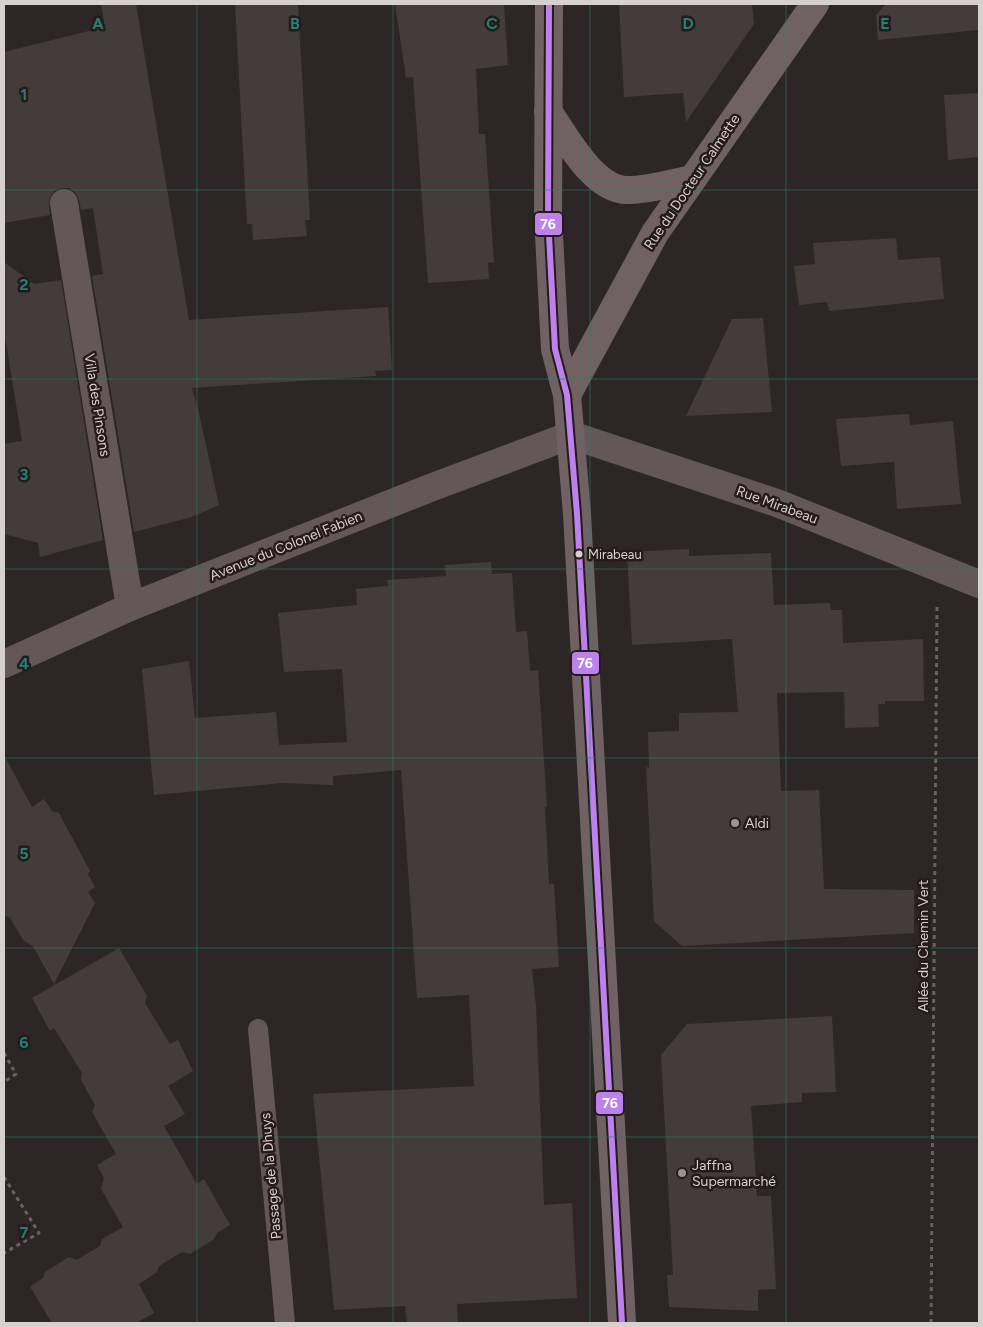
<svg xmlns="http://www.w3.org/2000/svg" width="983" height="1327" font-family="Figtree,sans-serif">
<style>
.building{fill:#443c3b}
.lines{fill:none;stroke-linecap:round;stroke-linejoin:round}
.path{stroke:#686160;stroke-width:3;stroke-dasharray:4 4;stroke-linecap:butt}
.lane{stroke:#635857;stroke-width:20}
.street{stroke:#635857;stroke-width:28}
.secondary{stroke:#706262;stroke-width:28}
.bus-1-casing{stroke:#241b1a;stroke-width:10}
.bus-1{stroke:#bc81eb;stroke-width:6}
.grid{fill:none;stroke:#237f78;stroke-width:1;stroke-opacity:0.55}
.bus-dot{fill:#d6d0cf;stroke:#241b1a;stroke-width:2}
.poi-dot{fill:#9a9594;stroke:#241b1a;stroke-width:2}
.labels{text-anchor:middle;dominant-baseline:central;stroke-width:5;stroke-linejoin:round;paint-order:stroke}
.bus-label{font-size:13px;fill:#d6d0cf;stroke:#241b1a;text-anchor:start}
.street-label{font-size:14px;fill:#d6d0cf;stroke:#241b1a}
.poi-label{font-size:14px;fill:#d6d0cf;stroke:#241b1a;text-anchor:start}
.grid-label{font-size:16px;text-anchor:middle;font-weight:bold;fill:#237f78;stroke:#241b1a;stroke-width:5;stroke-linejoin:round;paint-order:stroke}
.line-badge{stroke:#241b1a;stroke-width:2}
.badge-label{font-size:14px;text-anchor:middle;font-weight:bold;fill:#fff}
</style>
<rect width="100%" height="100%" fill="#2c2726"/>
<g class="building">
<path d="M101 4H136L189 320 388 307 392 370 375 371 376 376 192 388 199 413 219 505 192 517 134 532 92 276 103 274 93 208 81 210 79 200 76 193 69 188H61L54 191 50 197 49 206 50 215 4 223V52L105 27Z"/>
<path d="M235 4H298L310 220H305L307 236 253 240 252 224H247Z"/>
<path d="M395 4H504L508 65 476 69 479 134H485L494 262 488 263 489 279 428 283 413 77 406 78Z"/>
<path d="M619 4H752L754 24 686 122 683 93 624 97Z"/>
<path d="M886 4H979V30L878 40 876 15Z"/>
<path d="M979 93V157L948 160 944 95Z"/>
<path d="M896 238 898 260 940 257 944 299 829 311 827 302 799 305 794 266 815 264 813 243Z"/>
<path d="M4 262 34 284 61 280 103 540 40 557 38 543 4 534V444L22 441 4 330Z"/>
<path d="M763 318 772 412 686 416 732 319Z"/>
<path d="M909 414 910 425 953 421 961 504 897 509 894 462 841 466 836 419Z"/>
<path d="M689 549V556L771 553 774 605 830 603 831 610H842L843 643 923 639 924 701H885V704H878L879 727 845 728 844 692 777 693 781 791 819 790 824 889 914 890V933L682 946 654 921 646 767 649 768 648 732 679 731V713L738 712 732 639 632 645 627 552Z"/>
<path d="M491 562 492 574 512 573 516 632 527 631 530 671 538 670 547 807H545L549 884H554L559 967 532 969 536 1006 544 1205 572 1203 577 1298 457 1304 458 1323H407L405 1306 334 1310 313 1094 474 1086 469 995 417 998 401 770 333 776V785L282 783 154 795 142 669 189 661 195 718 276 712 279 745 347 742 342 669 284 672 278 613 357 605 356 589 388 586 387 580 446 576 445 565Z"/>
<path d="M4 755 32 807 44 799 52 811 59 813 90 871 88 874 95 887 88 892 95 903 54 984 33 946 24 941 10 918 4 915Z"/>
<path d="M119 948 147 996 145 1003 170 1044 178 1040 193 1071 168 1086 185 1114 164 1126 197 1184 204 1179 230 1225 217 1233 214 1239 190 1254 182 1252 159 1266 157 1272 139 1284 154 1313 136 1323H52L30 1287 43 1278 45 1272 69 1257 77 1260 100 1246 102 1239 123 1227 101 1189 104 1178 97 1165 116 1154 92 1112 95 1105 81 1080 82 1073 54 1028 50 1031 32 998Z"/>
<path d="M832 1016 836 1092 802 1093V1102L751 1106 757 1196H771L776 1289 758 1290V1311L669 1307 667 1275H673L661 1055 687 1024Z"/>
</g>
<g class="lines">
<g class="path">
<path d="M4 1053 16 1074 4 1082"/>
<path d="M4 1177 39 1233 4 1253"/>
<path d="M931 1323 937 607"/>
</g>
<path class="lane" d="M258 1029 285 1323"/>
<g class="street">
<path d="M64 203 130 607"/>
<path d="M4 664 130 607 430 488 571 435 777 503 979 584"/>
</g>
<g class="secondary">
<path d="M549 4 548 216 555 349 567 395 577 514 622 1323"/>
<path d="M548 111C565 136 594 191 628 190 647 190 673 183 692 179"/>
<path d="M567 395 655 233 815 4"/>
</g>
<g class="bus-1-casing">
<path id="bus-1" d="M549 4 548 216 555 349 567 395 577 514 622 1323"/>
</g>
<use href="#bus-1" class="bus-1"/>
</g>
<path class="grid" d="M197 4V1323M393 4V1323M590 4V1323M786 4V1323M4 190H979M4 379H979M4 569H979M4 758H979M4 948H979M4 1137H979"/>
<circle class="bus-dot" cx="579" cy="554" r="4.5"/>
<g class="poi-dot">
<circle cx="735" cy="823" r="5"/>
<circle cx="682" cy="1173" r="5"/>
</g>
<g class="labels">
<g class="bus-label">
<text x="588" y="554">Mirabeau</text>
</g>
<g class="street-label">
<text transform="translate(692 182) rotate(-56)">Rue du Docteur Calmette</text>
<text transform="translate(97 405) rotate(81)">Villa des Pinsons</text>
<text transform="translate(777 505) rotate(20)">Rue Mirabeau</text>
<text transform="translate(286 546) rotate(-22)">Avenue du Colonel Fabien</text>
<text transform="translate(923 946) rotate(-90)">Allée du Chemin Vert</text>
<text transform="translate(271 1176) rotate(-95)">Passage de la Dhuys</text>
</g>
<g class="poi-label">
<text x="745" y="823">Aldi</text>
<text x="692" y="1165">Jaffna<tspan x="692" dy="16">Supermarché</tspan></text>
</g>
</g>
<g class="grid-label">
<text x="98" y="29">A</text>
<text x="295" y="29">B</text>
<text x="492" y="29">C</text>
<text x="688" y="29">D</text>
<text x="885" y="29">E</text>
<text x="24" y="100">1</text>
<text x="24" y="290">2</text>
<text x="24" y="480">3</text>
<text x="24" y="669">4</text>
<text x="24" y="859">5</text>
<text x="24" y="1048">6</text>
<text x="24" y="1238">7</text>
</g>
<g class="line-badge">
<rect x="534" y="212" width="29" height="24" rx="5" fill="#bc81eb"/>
<rect x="571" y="651" width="29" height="24" rx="5" fill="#bc81eb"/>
<rect x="595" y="1091" width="29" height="24" rx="5" fill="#bc81eb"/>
</g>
<g class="badge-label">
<text x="548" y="229">76</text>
<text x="585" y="668">76</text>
<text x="610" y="1108">76</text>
</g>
<rect width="983" height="1327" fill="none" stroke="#d6d0cf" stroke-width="10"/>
</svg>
